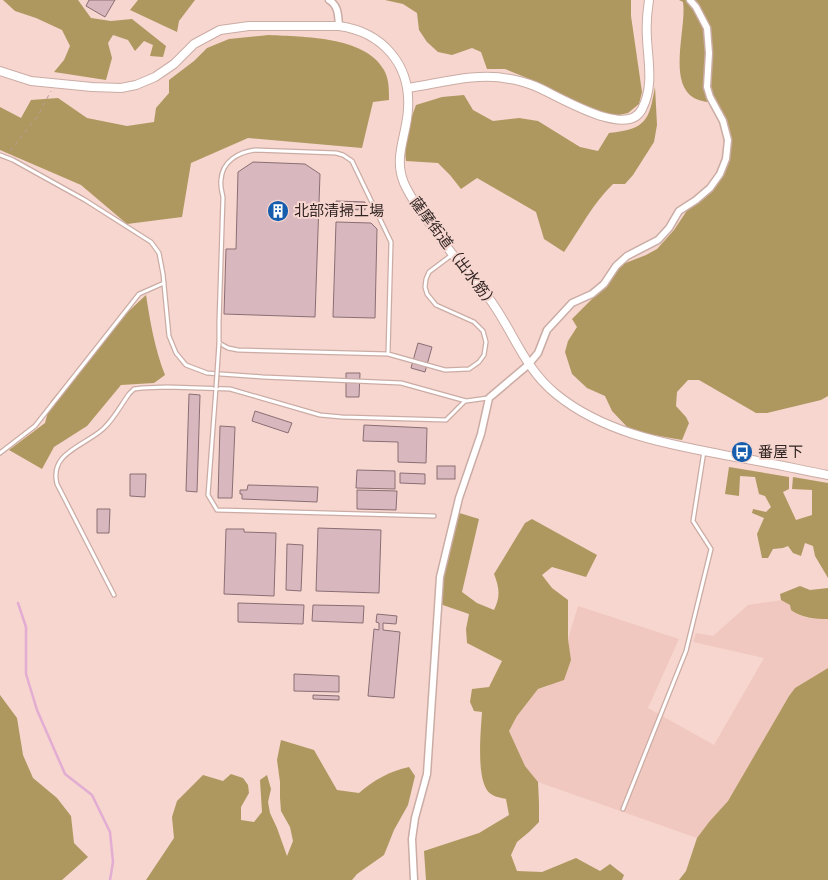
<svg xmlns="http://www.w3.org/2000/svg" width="828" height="880" font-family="'Times New Roman','Noto Sans JP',serif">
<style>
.built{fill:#f0c8bf}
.forest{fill:#af985f}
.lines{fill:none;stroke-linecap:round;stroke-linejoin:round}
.stream{stroke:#e3add3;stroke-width:2.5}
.building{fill:#d8b8be;stroke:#8a6e73}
.service-casing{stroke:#cbaca5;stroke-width:5.5}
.minor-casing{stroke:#cbaca5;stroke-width:9}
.tertiary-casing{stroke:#cbaca5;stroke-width:10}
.path{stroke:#b69d97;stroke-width:1;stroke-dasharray:4 4;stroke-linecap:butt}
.service{stroke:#fff;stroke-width:3}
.minor{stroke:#fff;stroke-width:6}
.tertiary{stroke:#fff;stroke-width:8}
.service-bridge-casing{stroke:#cbaca5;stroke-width:5.5;stroke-linecap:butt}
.service-bridge{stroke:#fff;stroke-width:3}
.labels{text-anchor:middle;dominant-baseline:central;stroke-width:4;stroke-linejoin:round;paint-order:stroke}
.poi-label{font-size:15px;fill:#312523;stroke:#f6d6cf;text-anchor:start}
.street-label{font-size:15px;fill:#312523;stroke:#f6d6cf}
</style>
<rect width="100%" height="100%" fill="#f6d6cf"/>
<path class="built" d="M781 600 790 605 797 614 807 618 828 619V668L795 688 789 696 728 801 709 822 697 838 538 782 525 767 509 731 517 716 538 689 549 686 571 660 568 639 578 606 679 639 648 708 714 745 764 658 693 642 696 633 713 636 748 605Z"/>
<g class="forest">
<path d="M3 0H78L91 18 111 21 132 19 166 46 163 57 150 56 153 45 144 41 135 51 128 40 113 35 108 43 112 58 106 80 54 72 64 60 70 46 62 30 36 18 15 11Z"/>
<path d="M138 0H195L179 21 177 32 130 10Z"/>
<path d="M385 0H631V16L642 92 639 104 628 113 619 115 580 112 527 78 505 69H487L481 52 472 48 452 55 438 52 427 42 419 30 417 13 403 4Z"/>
<path d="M679 0H828V396L821 400 767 413H756L699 380H688L677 392 676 406 686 417 689 423 682 440 631 431 612 411 605 396 587 388 572 374 565 352 568 341 577 327 572 319 603 288 623 264 646 255 657 249 674 230 688 209 713 190 726 168 731 147 729 127 717 103C710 102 701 102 694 98 667 82 687 27 683 2Z"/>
<path d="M269 35C303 37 365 36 384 70 389 79 389 89 389 100L373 102 362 148 248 138 191 163 182 217 127 224 81 185 0 150V107L21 118 31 100 58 98 87 118 127 126 154 122 156 108 169 93V80L194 61 207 48 229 39Z"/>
<path d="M655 87 657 125 654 142 633 175 625 184H613C593 203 580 229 564 252L544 239 536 212 477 178 461 189 450 175 438 163 406 161C403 141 409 124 416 105L442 97 464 95 473 110 493 121 519 118 538 121 580 147 598 151 609 133C646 129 649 121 655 87Z"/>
<path d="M146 295C150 321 155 350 165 375L154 383 121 385 87 426 54 447 42 469 9 450 45 423 51 401 116 323Z"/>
<path d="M729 467 789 477V489L783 492 796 520 812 515V490L792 489 793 477 828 483V578L815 556 813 546 805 543 801 556 793 553 788 546 783 548 773 549 768 558H762L757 534 764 518 752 513 753 509 766 512 771 507 765 496 759 494 755 477 740 476 739 496 725 494Z"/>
<path d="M453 511 479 519 462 592 477 603 494 610C501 596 499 587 494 574L525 523 532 519 597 555 586 577 552 567 542 575 552 588 568 600V639L571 660 564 680 538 689 517 716 509 731 525 766 538 782 539 803V822L529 832 517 842 511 855 517 871 542 872 576 858 600 871 610 864 624 875 622 880H426L424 851 479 833 509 815 506 799C502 798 495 797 491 794 475 784 481 730 482 712L474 711 470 702 472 689 489 687 502 661 467 643 466 629 469 614 434 602 447 551Z"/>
<path d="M800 586 810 590 828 588V619C814 619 802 618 791 610L790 605 781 600 780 594Z"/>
<path d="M828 668V880H679L686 871 697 838 709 822 728 801 789 696 795 688Z"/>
<path d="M0 695 17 718 23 755 33 778 57 798 71 816 74 843 88 857 62 880H0Z"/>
<path d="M281 740 314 750 337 790 359 793C374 780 390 771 409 767L415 776 408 805 394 830 384 855 357 874 352 880H146L174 838 172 817 177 801 203 775 223 781 231 774 243 778 248 785 249 793 241 807V820L254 822 262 812 260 780 267 775 271 789 268 802 270 813 277 828 287 856 293 841 290 827 281 811 280 798V782L277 760Z"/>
</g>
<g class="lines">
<path class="stream" d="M18 603 26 627V674L37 710 65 774 92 795 110 832 113 862 110 880"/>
</g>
<g class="building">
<path d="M89 0H115L105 17 86 6Z"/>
<path d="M253 162 305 164 320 174 315 317 224 314 226 249H236L238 172Z"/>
<path d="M336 201 365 202V210L335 209Z"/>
<path d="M336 222 371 223 377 229 375 318 333 317Z"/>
<path d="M418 343 432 347 425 372 411 368Z"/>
<path d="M346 373H360L359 397H346Z"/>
<path d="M189 394 200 395 197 492 186 491Z"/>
<path d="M255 411 292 423 288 433 252 421Z"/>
<path d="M364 425 427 428 426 463 398 462V442L363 441Z"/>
<path d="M220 426 235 427 232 498H218Z"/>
<rect x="437" y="466" width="18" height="13"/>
<path d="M357 470 395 471V489L356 488Z"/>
<path d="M400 473 425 474V484L400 483Z"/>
<path d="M130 474H146L145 497 130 496Z"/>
<path d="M248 485 318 487 317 502 242 499V494H240V490H247Z"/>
<path d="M357 490 397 491 396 510 357 509Z"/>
<path d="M97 509H110L109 533H97Z"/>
<path d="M318 528 381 530 379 593 316 591Z"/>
<path d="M226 529H244V532L276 533 274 596 224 594Z"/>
<path d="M287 544 303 545 301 591 286 590Z"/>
<path d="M238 603 304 605 303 624 238 622Z"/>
<path d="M313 605 364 606 363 623 312 621Z"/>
<path d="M377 614 397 616 396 624 383 623V630L400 632 394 698 368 696 374 629 379 630V623L376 622Z"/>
<path d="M294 674 339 676V692L294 691Z"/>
<path d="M313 695 339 696V700L313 699Z"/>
</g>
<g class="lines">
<g class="service-casing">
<g id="service">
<path d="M0 155 13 160 85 200 151 242 159 253 163 274 169 336 176 353 186 365 207 373 263 377 401 383 466 401 488 398"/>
<path d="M388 354 391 242 352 161 343 155 336 153 255 150C239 152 222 161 221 180 220 186 222 192 223 197L219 322V343L228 348 238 350 388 354 445 370 469 369 479 362 484 355 486 342 483 331 474 322 436 305 427 294 425 287 426 279 429 272 453 254"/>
<path d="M216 388 208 495 217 510 434 516"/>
<path d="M0 453 35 426 139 294 164 283"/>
<path d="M114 595 57 484C49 453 84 446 103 429 114 419 121 405 129 394L134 389 142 388 167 387 230 389 320 415 342 417 446 420 465 401"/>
<path d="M623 809 686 651 711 549 693 521 704 451"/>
</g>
</g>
<g class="minor-casing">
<g id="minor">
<path d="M329 0C339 6 338 16 339 26"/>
<path d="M414 880 412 839 415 818 427 774 440 577 459 498 481 434 489 398 528 365 538 353 547 330 572 303 592 294 604 284 616 266 627 256 658 240 669 228 679 211 696 200 710 188 720 174 726 159 728 140 723 121 710 97 707 87 709 53 707 28 696 7 690 0"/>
</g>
</g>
<g class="tertiary-casing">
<g id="tertiary">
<path d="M0 71 31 81 92 87 121 88 136 85 155 77 174 64 194 44 220 30 249 26H339C382 32 411 64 408 109 407 135 393 157 404 183 410 197 419 209 428 221 441 239 453 256 467 272 475 282 484 291 491 301 514 333 524 368 556 394 606 435 673 445 735 457 766 462 797 469 828 475"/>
<path d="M408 88C441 83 477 72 510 79 518 80 527 83 535 86 557 95 627 140 642 109 654 86 648 62 647 38 646 25 647 13 649 0"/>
</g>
</g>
<path class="path" d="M10 151 37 117 51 91"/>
<use href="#service" class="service"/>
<use href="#minor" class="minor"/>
<use href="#tertiary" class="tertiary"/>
<g class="service-bridge-casing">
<path id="service-bridge" d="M216 388 219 343"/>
</g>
<use href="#service-bridge" class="service-bridge"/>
</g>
<defs>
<g id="building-disc" transform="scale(1.125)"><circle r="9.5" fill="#175dad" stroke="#f6d6cf"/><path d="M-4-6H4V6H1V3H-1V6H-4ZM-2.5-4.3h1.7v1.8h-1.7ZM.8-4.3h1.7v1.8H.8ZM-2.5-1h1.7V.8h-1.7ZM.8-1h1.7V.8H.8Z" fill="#fff"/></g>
<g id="bus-disc" transform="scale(1.125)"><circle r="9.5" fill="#175dad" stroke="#f6d6cf"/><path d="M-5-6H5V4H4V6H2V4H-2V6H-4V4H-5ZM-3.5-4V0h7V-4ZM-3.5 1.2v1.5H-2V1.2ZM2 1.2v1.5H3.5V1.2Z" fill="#fff"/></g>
</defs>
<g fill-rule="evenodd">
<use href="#building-disc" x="278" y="211"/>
<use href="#bus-disc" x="742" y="452"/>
</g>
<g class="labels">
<g class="poi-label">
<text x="294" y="211">北部清掃工場</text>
<text x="758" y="452">番屋下</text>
</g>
<g class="street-label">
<text transform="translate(454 253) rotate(53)">薩摩街道（出水筋）</text>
</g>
</g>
</svg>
